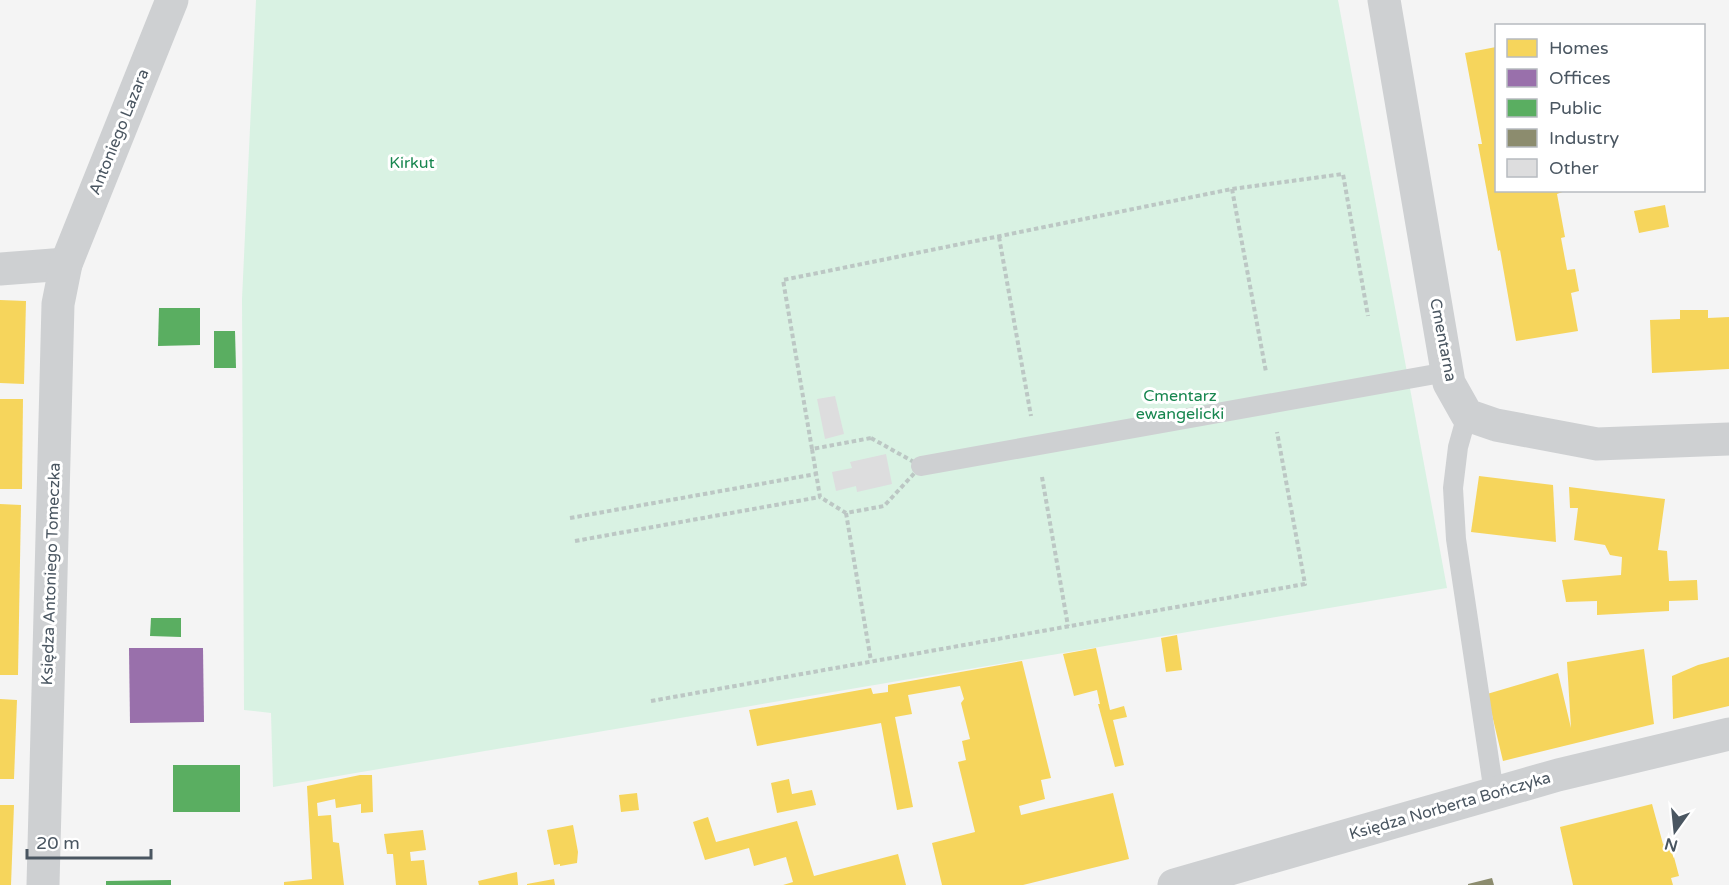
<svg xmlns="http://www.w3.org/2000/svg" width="1729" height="885" font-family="'Varela Round',sans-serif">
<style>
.green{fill:#d9f2e3}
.homes{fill:#f6d55c}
.offices{fill:#9970ab}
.public{fill:#5aae61}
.industry{fill:#8c8c6e}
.building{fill:#ddddde}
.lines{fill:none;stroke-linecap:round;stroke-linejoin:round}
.path{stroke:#bcc7c4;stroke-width:4;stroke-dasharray:4.5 3;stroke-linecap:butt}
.lane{stroke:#ced0d2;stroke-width:20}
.street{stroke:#ced0d2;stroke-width:33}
.labels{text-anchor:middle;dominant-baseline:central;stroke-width:6;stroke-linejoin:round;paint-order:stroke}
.street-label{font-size:16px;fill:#4a5661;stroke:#fff}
.park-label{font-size:16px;fill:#17864f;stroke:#fff}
</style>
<rect width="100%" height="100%" fill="#f4f4f4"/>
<path class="green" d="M256 0H1338L1447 588 273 787 271 713 244 710 242 299Z"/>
<g class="homes">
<path d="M1496 47V190H1568L1557 194 1565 237 1561 238 1567 270 1575 269 1579 291 1571 293 1578 331 1516 341 1500 250 1498 251 1478 144H1482L1465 53Z"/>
<path d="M1665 205 1669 227 1639 233 1634 211Z"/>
<path d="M0 300 26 301 24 384 0 383Z"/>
<path d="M1680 310H1708V318L1729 317V369L1652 373 1650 320 1680 319Z"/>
<path d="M0 399H23L22 489H0Z"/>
<path d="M1479 476 1553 485 1556 542 1471 532Z"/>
<path d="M1569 487 1665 499 1658 550 1667 551 1669 581 1697 580 1698 600 1669 601V611L1597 615V601L1566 602 1562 580 1621 575 1622 557 1610 555 1605 545 1574 540 1578 508H1570Z"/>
<path d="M0 504 21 505 18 675H0Z"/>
<path d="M1177 635 1182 670 1166 672 1161 638Z"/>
<path d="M1096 648 1110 710 1124 706 1127 717 1113 720 1124 765 1115 767 1098 704H1100L1097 690 1074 696 1063 654Z"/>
<path d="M1644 649 1654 724 1503 761 1487 694 1558 673 1571 728 1567 662Z"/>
<path d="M1729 657V706L1673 719 1672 676 1698 665Z"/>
<path d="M1022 661 1051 778 1041 780 1045 799 1019 806 1021 815 1113 793 1129 859 1023 885H942L932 843 975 832 958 762 966 760 962 741 970 739 961 703 964 699 960 686 908 695 912 714 895 717 913 807 897 810 881 723 757 746 749 710 871 688 873 694 888 692V685Z"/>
<path d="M0 699 17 700 14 779H0Z"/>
<path d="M360 775H372L373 812 361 813V804L336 808 335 799 317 803 318 816 331 815 333 842 339 843 344 885H284V882L312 879 307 786Z"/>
<path d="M789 779 792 794 812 790 816 805 777 813 771 783Z"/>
<path d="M637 793 639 810 621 812 619 795Z"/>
<path d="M1652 804 1663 844 1670 842 1679 876 1671 878 1673 885H1573L1560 827Z"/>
<path d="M0 805H14L11 885H0Z"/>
<path d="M708 817 716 842 797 821 814 876 898 854 906 885H783L793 882 786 857 754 866 749 848 705 860 693 822Z"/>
<path d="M573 825 578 852 577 863 560 866V864L554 865 547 830Z"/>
<path d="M423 830 426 850 410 852 411 861 424 860 427 885H396L393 854H387L384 834Z"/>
<path d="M517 872 518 885H479L478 881Z"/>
<path d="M554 879 555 885H527V884Z"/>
</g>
<path class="offices" d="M129 648H203L204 722 130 723Z"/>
<g class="public">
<path d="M159 308H200V345L158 346Z"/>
<path d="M214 331H235L236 368H214Z"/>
<path d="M151 618H181V637L150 636Z"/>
<rect x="173" y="765" width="67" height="47"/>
<path d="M171 880V885H106V881Z"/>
</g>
<path class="industry" d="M1492 878 1494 885H1468V884Z"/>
<g class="building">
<path d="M835 396 844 434 825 439 817 399Z"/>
<path d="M886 454 892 484 857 492 856 486 836 491 832 472 852 468 850 462Z"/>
</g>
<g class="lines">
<g class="path">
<path d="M1232 189 1266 372"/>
<path d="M999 237 1031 416"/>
<path d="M871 438 921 466 884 506 846 513 820 497 812 449Z"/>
<path d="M812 449 783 280 1232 189 1343 174 1368 316"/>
<path d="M1042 477 1068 626"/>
<path d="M846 513 871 661"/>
<path d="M570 518 816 474"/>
<path d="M575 541 820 497"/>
<path d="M651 701 1305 584 1277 432"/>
</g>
<g class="lane">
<path d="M1467 415 1458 447 1453 488 1456 539 1494 793"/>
<path d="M921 466 1447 372"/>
</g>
<g class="street">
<path d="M1384 0 1449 383 1467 415 1496 425 1597 444 1729 439"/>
<path d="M0 269 66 264"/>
<path d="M43 885 58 304 66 264 172 0"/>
<path d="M1174 885 1558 775 1729 734"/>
</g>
</g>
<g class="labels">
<g class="street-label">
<text transform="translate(119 132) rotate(-68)">Antoniego Lazara</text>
<text transform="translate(1443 340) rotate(79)">Cmentarna</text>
<text transform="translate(51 574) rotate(-88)">Księdza Antoniego Tomeczka</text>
<text transform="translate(1450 806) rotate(-16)">Księdza Norberta Bończyka</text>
</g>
<g class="park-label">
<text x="412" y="163">Kirkut</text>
<text x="1180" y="396">Cmentarz<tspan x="1180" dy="18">ewangelicki</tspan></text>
</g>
</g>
<rect x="1495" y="24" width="210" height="168" fill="#ffffff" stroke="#b7bbc0" stroke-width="1.5"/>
<rect x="1507" y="39" width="30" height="18" fill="#f6d55c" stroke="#b7bbc0" stroke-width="1.5"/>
<text x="1549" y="54" font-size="18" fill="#4a5661">Homes</text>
<rect x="1507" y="69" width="30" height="18" fill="#9970ab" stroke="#b7bbc0" stroke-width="1.5"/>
<text x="1549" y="84" font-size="18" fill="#4a5661">Offices</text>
<rect x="1507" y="99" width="30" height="18" fill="#5aae61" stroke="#b7bbc0" stroke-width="1.5"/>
<text x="1549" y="114" font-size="18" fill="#4a5661">Public</text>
<rect x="1507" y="129" width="30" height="18" fill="#8c8c6e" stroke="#b7bbc0" stroke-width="1.5"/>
<text x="1549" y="144" font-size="18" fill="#4a5661">Industry</text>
<rect x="1507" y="159" width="30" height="18" fill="#ddddde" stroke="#b7bbc0" stroke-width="1.5"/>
<text x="1549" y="174" font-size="18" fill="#4a5661">Other</text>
<g transform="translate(1675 831) rotate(195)" stroke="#ffffff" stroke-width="4.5" paint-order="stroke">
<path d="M0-4.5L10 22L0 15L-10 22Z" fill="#4a5661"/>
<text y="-9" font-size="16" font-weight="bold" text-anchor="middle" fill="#4a5661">N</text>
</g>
<path d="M27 849v9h124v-9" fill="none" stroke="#4a5661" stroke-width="3"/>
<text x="36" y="849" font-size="18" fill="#4a5661" stroke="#ffffff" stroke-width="4.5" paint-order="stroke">20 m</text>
</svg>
